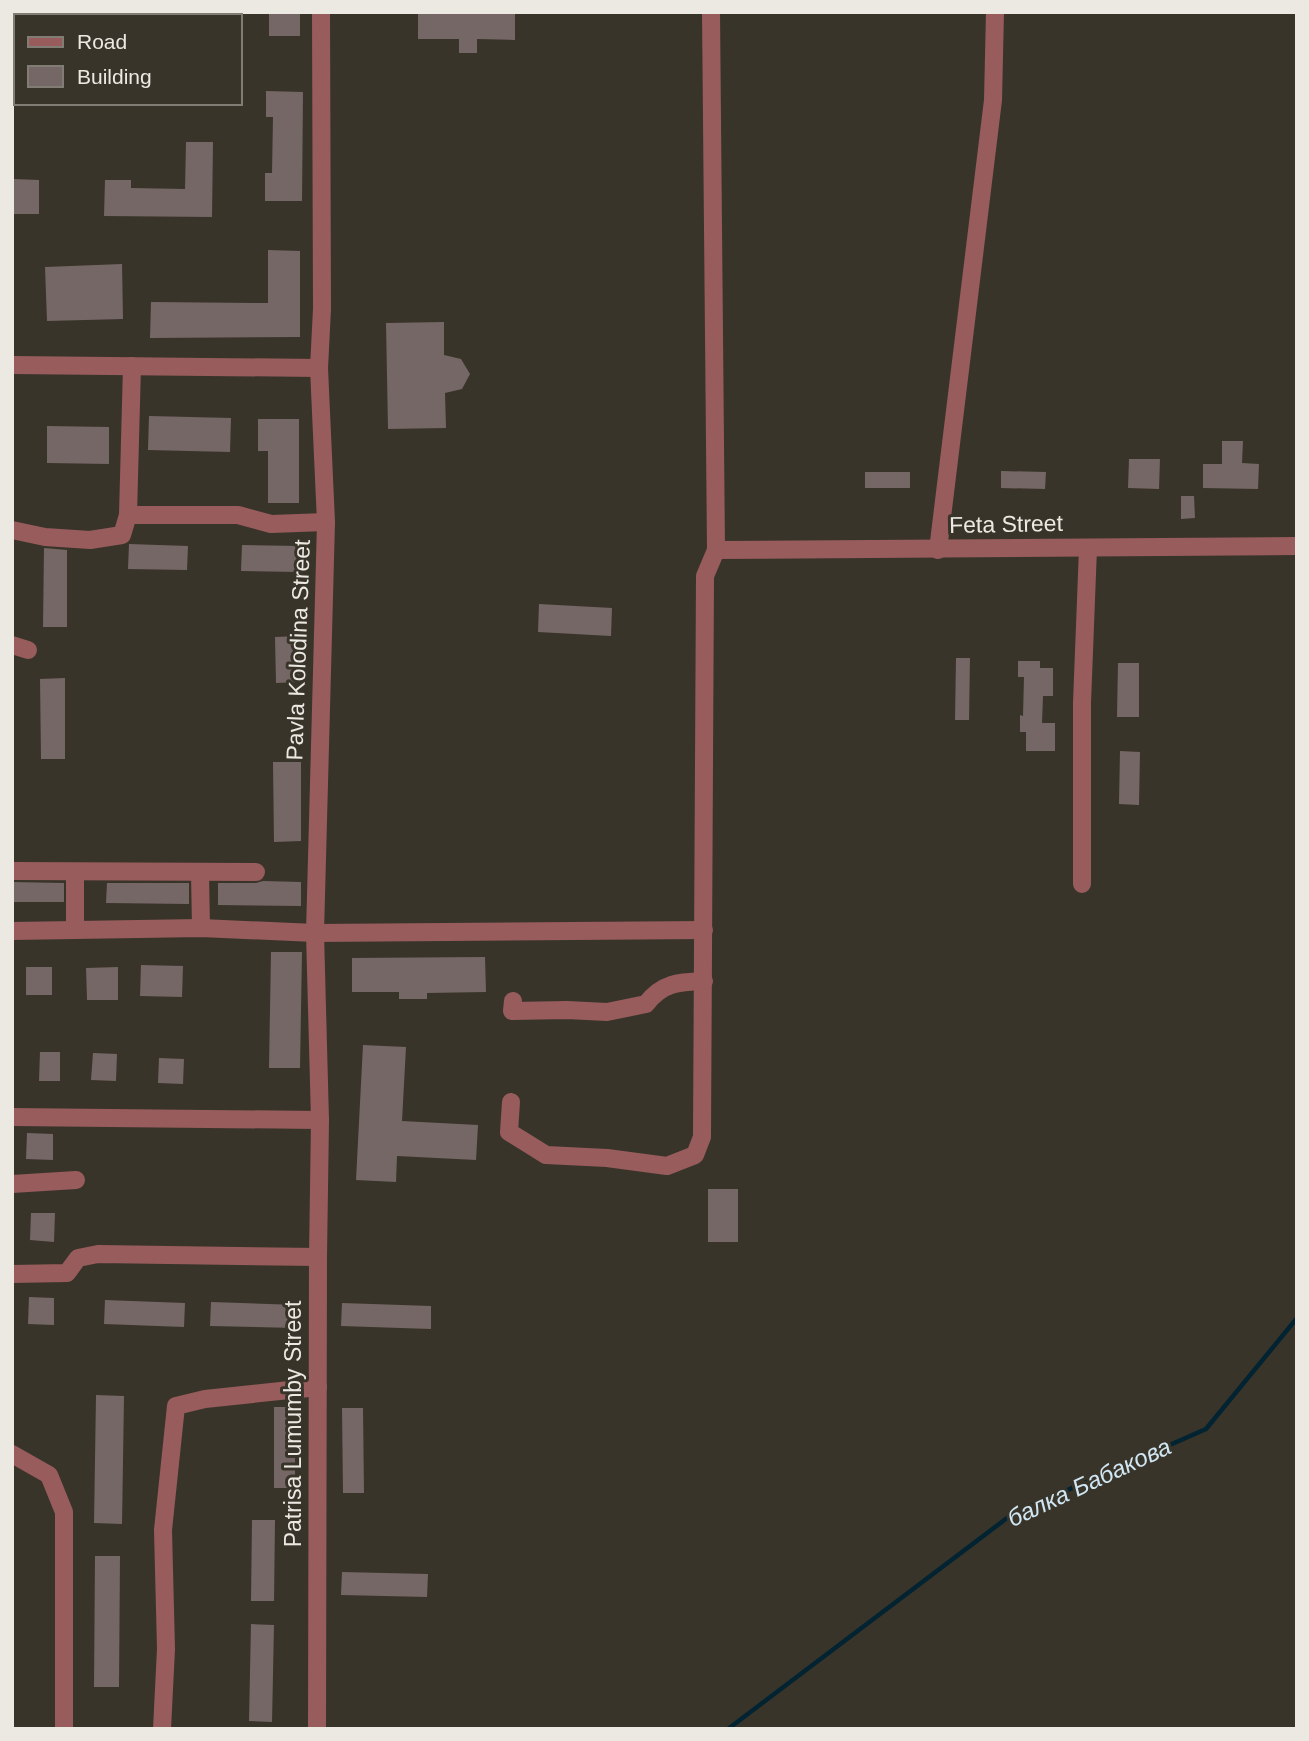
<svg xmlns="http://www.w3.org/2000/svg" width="1309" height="1741" font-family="Helvetica,sans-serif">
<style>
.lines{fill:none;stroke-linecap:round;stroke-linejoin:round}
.stream{stroke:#022331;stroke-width:4.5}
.building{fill:#756765}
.minor{stroke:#985c5c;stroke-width:18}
.labels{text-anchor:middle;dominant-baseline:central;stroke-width:6;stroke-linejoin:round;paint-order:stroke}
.street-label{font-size:23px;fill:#ece9e3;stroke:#39342a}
.water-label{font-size:24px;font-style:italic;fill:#d0e7f3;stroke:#39342a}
</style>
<rect width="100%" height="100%" fill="#39342a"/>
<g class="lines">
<path class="stream" d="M728 1729 1011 1515 1206 1429 1297 1318"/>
</g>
<g class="building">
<rect x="269" y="12" width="31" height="24"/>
<path d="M418 12H515V40L477 39V53H459V39H418Z"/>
<path d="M266 91 303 92 302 201H265V173H272L273 117H266Z"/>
<path d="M186 142H213L212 217 104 216 105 180H131V188L185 189Z"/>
<path d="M13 179 39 180V214H12Z"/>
<path d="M268 250 300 251V337L150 338 151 302 268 303Z"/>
<path d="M122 264 123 319 47 321 45 267Z"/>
<path d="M444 322V355L461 359 470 374 462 389 445 393 446 428 388 429 386 323Z"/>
<path d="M149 416 231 418 230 452 148 450Z"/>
<path d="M258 419H299V503H268V451H258Z"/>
<path d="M47 426 109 427V464L47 463Z"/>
<path d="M1222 441H1243L1242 463 1259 464 1258 489 1203 488V464H1222Z"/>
<path d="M1129 459H1160L1159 489 1128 488Z"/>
<path d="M1001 471 1046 472 1045 489 1001 488Z"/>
<rect x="865" y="472" width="45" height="16"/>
<path d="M1181 496H1194L1195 518 1181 519Z"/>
<path d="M129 544 188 546 187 570 128 569Z"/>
<path d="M242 545 299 546 298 572 241 571Z"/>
<path d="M44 548 67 550V627H43Z"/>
<path d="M539 604 612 608 611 636 538 632Z"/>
<path d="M299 636 300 682 276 683 275 637Z"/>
<path d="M956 658H970L969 720H955Z"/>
<path d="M1018 661H1040V668H1053V696H1043L1042 723H1055V751H1026V732H1020V715L1023 716 1024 677H1018Z"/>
<path d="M1118 663H1139V717H1117Z"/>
<path d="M65 678V759H41L40 679Z"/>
<path d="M1120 751 1140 752 1139 805 1119 804Z"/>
<path d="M273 762H301V841L274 842Z"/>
<path d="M263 881 301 882V906L218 905V883H256Z"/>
<path d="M12 882 64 883V902H12Z"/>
<path d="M107 883H189V904L106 903Z"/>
<path d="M271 952H302L300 1068H269Z"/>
<path d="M485 957 486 992 427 993V999H399V992H352V958Z"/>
<path d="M141 965 183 966 182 997 140 996Z"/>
<rect x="26" y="967" width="26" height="28"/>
<path d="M118 967V1000H87L86 968Z"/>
<path d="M363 1045 406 1047 402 1121 478 1125 476 1160 397 1156 396 1182 356 1180Z"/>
<path d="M40 1052H60V1081H39Z"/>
<path d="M93 1053 117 1054 116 1081 91 1080Z"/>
<path d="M159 1058 184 1059 183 1084 158 1083Z"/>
<path d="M27 1133 53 1134V1160L26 1159Z"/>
<rect x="708" y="1189" width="30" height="53"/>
<path d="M31 1213H55L54 1242 30 1240Z"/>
<path d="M29 1297 54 1298V1325L28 1324Z"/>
<path d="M105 1300 185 1303 184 1327 104 1324Z"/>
<path d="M211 1302 297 1305 296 1328 210 1326Z"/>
<path d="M342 1303 431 1306V1329L341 1326Z"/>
<path d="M96 1395 124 1396 122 1524 94 1523Z"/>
<rect x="274" y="1407" width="21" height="81"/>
<path d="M342 1408H363L364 1493H343Z"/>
<path d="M252 1520H275L274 1601H251Z"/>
<path d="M95 1556H120L119 1687H94Z"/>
<path d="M342 1572 428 1574 427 1597 341 1595Z"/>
<path d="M251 1624 274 1625 272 1722 249 1721Z"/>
</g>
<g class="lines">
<g class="minor">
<path d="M12 365 319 368"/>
<path d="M128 515H238L271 524 326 522"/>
<path d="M12 530 45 537 90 540 122 535 128 515 132 366"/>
<path d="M716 550 1297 546"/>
<path d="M938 550 993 100 995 12"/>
<path d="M12 645 28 650"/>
<path d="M12 871 256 872"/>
<path d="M75 872V930"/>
<path d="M200 873 201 928"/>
<path d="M1082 884V703L1088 548"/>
<path d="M12 931 201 928 315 933 704 930"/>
<path d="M513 1001 512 1011 567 1010 607 1012 646 1004C662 983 678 982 704 981"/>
<path d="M511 1102 509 1132 546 1155 607 1158 667 1166 695 1155 702 1137 705 576 716 550 711 12"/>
<path d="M12 1117 320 1120"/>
<path d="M12 1184 76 1180"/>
<path d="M12 1274 67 1273 78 1258 98 1254 318 1257"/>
<path d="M12 1454 49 1475 64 1512V1729"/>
<path d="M162 1729 166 1649 163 1530 176 1406 205 1399 318 1387"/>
<path d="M317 1729 318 1257 320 1120 315 933 326 522 319 368 322 309 321 12"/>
</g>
</g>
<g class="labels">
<g class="street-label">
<text transform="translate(1006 524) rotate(-1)">Feta Street</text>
<text transform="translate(298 650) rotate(-88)">Pavla Kolodina Street</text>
<text transform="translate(293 1424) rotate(-90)">Patrisa Lumumby Street</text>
</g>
<g class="water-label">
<text transform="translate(1089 1482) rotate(-25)">балка Бабакова</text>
</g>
</g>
<rect width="1309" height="1741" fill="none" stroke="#ece9e3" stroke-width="28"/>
<rect x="14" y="14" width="228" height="91" fill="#39342a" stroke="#817c74" stroke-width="2"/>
<rect x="28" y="37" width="35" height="10" fill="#985c5c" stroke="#817c74" stroke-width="2"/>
<text x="77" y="49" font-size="21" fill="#ece9e3">Road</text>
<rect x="28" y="66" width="35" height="21" fill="#756765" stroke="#817c74" stroke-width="2"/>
<text x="77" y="84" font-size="21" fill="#ece9e3">Building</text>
</svg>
